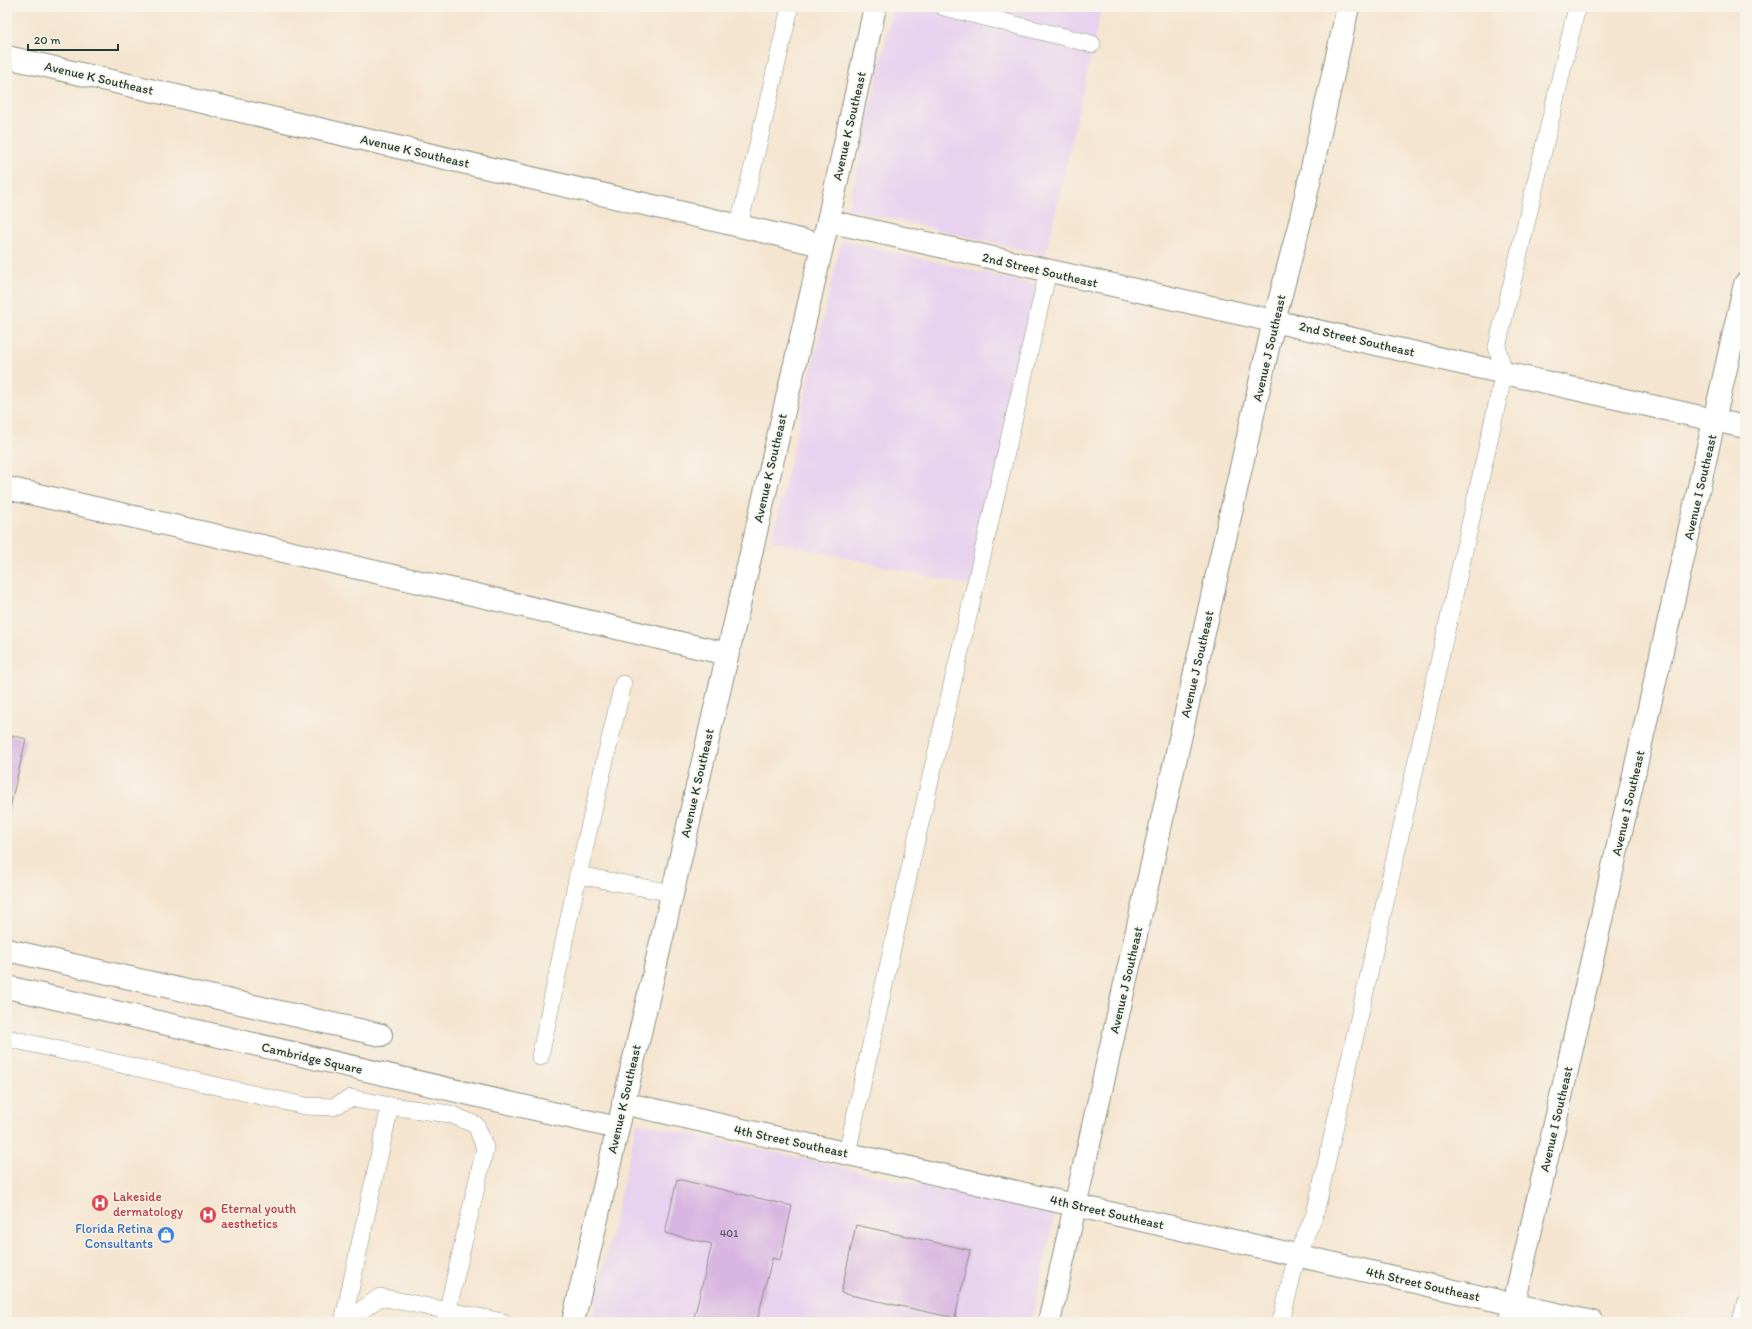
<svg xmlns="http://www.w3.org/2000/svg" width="1752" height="1329" font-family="Itim,sans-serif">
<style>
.built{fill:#e7d2ef}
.building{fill:#d9b5e2}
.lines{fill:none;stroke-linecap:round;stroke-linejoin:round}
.service-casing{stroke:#8a9182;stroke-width:18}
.minor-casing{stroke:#8a9182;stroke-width:24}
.tertiary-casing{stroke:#8a9182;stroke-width:24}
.service{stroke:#fff;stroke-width:17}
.minor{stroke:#fff;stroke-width:22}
.tertiary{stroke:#fff;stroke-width:22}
.labels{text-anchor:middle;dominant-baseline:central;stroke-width:3;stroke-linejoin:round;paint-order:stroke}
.number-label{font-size:11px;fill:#4e5b60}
.street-label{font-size:13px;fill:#1f3d34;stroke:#f7f3e8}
.health-label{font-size:13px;fill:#be3a42;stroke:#f7f3e8;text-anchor:start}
.shop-label{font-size:13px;fill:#366cbe;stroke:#f7f3e8;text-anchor:end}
</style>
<rect width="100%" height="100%" fill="#f7f3e8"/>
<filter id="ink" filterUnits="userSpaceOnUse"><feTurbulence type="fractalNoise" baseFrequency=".025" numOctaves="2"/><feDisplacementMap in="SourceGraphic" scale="8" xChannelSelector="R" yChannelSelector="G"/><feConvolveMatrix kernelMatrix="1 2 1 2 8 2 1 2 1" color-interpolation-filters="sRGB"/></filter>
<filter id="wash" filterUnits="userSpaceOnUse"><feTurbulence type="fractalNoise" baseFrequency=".012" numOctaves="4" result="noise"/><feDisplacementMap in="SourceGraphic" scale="16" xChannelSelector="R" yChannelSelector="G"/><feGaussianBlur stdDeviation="0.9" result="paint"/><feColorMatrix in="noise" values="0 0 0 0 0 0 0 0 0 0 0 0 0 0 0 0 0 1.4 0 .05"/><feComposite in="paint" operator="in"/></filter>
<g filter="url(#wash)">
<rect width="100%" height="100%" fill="#f5e5d0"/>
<g class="built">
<path d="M893 7H1102L1046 255 848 209Z"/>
<path d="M841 240 1040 286 972 586 772 541Z"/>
<path d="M637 1122 1055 1215 1031 1322H591Z"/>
</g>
<g id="blocks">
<g class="building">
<path d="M7 734 26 739 8 816H7Z"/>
<path d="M677 1179 792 1206 780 1260 772 1258 757 1322H693L712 1244 665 1233Z"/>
<path d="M856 1225 970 1250 955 1318 841 1293Z"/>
</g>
</g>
</g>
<g filter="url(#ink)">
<use href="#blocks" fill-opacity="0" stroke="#8a9182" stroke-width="1"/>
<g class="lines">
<g class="service-casing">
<g id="service">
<path d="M944 7 1092 44"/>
<path d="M739 226 790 7"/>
<path d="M578 875 623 684"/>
<path d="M7 1038 305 1106 333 1107 351 1098 390 1106"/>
<path d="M540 1057 578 875 672 893"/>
<path d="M847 1153 913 854 1048 271"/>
<path d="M343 1322 390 1106 450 1114 476 1125 485 1148 445 1322"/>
<path d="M356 1322 353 1316 380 1297 503 1322"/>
<path d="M1281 1322 1297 1255 1315 1214 1504 373 1497 347 1577 7"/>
<path d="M1741 1322 1745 1304"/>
</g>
</g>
<g class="minor-casing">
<g id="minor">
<path d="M7 57 822 245"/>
<path d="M828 221C1133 291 1439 358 1745 427"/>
<path d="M7 488 481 596 727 654"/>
<path d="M7 950 381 1035"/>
<path d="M7 987 617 1128"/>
<path d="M623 1103 1592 1322"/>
<path d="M1049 1322 1274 321 1300 222 1348 7"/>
<path d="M1510 1322 1745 284"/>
</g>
</g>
<g class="tertiary-casing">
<path id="tertiary" d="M573 1322 828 221 875 7"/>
</g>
<use href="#service" class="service"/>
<use href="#minor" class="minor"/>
<use href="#tertiary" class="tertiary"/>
</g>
</g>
<defs>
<g id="hospital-disc" transform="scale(0.9)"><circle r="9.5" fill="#e0444e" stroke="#f7f3e8"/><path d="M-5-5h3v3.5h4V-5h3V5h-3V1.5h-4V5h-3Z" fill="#fff"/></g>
<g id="shop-disc" transform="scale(0.9)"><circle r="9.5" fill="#3f7fe0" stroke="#f7f3e8"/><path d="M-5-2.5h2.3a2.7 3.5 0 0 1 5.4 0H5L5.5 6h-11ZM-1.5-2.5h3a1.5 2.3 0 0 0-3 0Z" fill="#fff"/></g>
</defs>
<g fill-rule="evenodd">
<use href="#hospital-disc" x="100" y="1203"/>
<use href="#hospital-disc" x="208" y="1215"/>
<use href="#shop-disc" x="166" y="1235"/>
</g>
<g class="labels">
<g class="number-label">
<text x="729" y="1233">401</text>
</g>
<g class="street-label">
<text transform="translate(99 78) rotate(13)">Avenue K Southeast</text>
<text transform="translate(849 126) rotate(-77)">Avenue K Southeast</text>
<text transform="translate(415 151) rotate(13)">Avenue K Southeast</text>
<text transform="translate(1040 270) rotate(13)">2nd Street Southeast</text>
<text transform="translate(1357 339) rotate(13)">2nd Street Southeast</text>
<text transform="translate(1269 348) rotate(-77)">Avenue J Southeast</text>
<text transform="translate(770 468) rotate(-77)">Avenue K Southeast</text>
<text transform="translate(1700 487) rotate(-77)">Avenue I Southeast</text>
<text transform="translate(1197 664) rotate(-77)">Avenue J Southeast</text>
<text transform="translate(697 783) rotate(-77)">Avenue K Southeast</text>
<text transform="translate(1628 803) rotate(-77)">Avenue I Southeast</text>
<text transform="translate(1126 980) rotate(-77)">Avenue J Southeast</text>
<text transform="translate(312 1058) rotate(13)">Cambridge Square</text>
<text transform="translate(624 1099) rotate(-77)">Avenue K Southeast</text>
<text transform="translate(1556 1119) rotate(-77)">Avenue I Southeast</text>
<text transform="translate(791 1141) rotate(12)">4th Street Southeast</text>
<text transform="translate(1107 1212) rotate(13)">4th Street Southeast</text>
<text transform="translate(1423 1284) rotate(13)">4th Street Southeast</text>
</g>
<g class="health-label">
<text x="113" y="1196">Lakeside<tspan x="113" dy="15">dermatology</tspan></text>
<text x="221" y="1208">Eternal youth<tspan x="221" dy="15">aesthetics</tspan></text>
</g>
<g class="shop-label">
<text x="153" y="1228">Florida Retina<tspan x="153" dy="15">Consultants</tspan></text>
</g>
</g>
<rect width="1752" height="1329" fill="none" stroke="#f7f3e8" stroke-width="24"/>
<path d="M28 44v6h90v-6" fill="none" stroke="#1f3d34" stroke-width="2"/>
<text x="34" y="44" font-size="12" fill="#1f3d34" stroke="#f7f3e8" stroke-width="3" paint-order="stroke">20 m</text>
</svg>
